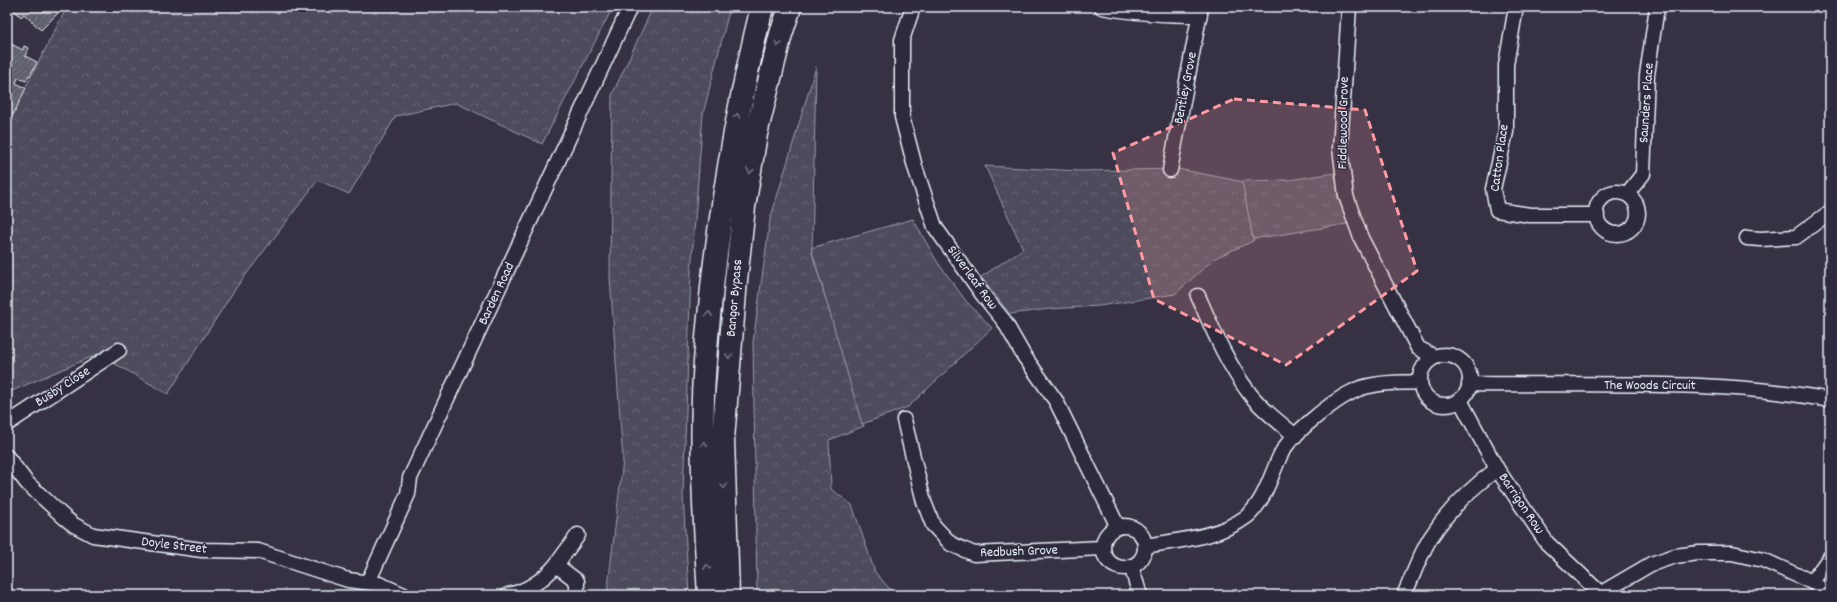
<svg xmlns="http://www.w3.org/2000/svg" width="1837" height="602" font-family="Dekko,sans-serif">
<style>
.forest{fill:url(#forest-crowns);stroke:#9a9eaa}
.park{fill:url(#park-tufts);stroke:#9a9eaa}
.building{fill:url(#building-hatch);stroke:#e8f1f8}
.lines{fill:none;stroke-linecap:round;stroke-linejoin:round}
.street-casing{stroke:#e8f1f8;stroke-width:17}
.primary-casing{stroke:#e8f1f8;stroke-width:25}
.street{stroke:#2f2a3d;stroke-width:14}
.primary{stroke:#2f2a3d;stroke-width:22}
.oneway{stroke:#70707e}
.marked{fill:#ff9aa2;fill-opacity:0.2;stroke:#ff9aa2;stroke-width:3;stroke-dasharray:8 5;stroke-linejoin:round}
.labels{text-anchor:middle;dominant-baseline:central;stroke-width:3;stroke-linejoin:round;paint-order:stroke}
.street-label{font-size:14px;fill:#e8f1f8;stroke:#2f2a3d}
</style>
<defs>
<pattern id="forest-crowns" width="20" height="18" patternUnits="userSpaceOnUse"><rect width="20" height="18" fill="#4d4b5c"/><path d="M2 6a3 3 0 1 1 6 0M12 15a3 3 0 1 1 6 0" fill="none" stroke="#676574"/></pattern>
<pattern id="park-tufts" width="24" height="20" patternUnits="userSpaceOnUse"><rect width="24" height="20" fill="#4d4b5c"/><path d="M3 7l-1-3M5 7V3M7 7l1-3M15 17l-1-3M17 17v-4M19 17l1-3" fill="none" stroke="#676574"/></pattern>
<pattern id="building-hatch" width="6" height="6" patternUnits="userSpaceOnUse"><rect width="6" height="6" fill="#605e6e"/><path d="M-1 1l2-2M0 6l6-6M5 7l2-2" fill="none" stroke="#777683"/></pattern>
</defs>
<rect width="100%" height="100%" fill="#363244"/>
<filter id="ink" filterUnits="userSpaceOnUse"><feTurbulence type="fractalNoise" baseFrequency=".025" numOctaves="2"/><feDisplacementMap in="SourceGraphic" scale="8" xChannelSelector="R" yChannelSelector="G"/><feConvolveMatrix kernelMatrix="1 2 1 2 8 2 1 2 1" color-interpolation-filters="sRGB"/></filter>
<g filter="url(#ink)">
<g class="forest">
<path d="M67 7H613L542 144 456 103 396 116 349 194 318 180 235 289 168 394 98 354 7 393V123Z"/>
<path d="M653 7H730L703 114 691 272 683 495 689 595H607L623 460 610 277 612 95Z"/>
<path d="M816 67 812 253 864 426 829 440 831 489 852 505 875 572 895 595H757L753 342 770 220Z"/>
<path d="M985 166 1080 171 1178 169 1244 182 1253 241 1215 258 1175 294 1099 306 1050 309 1010 314 981 277 1023 249Z"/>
</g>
<g class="park">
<path d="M1335 173 1347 224 1253 239 1242 181 1289 180Z"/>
<path d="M913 219 936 260 966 301 992 328 908 407 862 424 811 248Z"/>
</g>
<g class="building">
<path d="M11 7H54L53 8 58 13 41 30 24 14 21 17Z"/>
<path d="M11 44 23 50 24 46 29 48 25 56 37 62 30 76 29 75 26 81 18 78 16 83 26 88 13 115 7 112V66L9 61 7 59V51Z"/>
</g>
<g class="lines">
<g class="street-casing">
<g id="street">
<path d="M913 7 902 40V117L915 167 935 227 983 295 1004 321 1024 356 1056 401 1118 527"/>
<path d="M1102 7C1134 13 1167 15 1200 15"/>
<path d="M1349 7 1340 148 1346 196 1361 238 1418 348 1435 357"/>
<path d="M1516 7 1506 65V132L1493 189 1497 210 1530 215H1597"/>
<path d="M1170 170 1201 7"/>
<circle cx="1617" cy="213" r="21"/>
<path d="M1627 194 1643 174 1647 75 1657 7"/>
<path d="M1747 238 1761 239 1796 237 1830 212"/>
<path d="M1198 296C1213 330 1227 364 1250 394 1262 410 1280 422 1295 436"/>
<circle cx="1445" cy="380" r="25"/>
<path d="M1469 384C1589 386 1712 378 1830 400"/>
<path d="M1460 400 1497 469 1547 543 1600 593"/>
<path d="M904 420 924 502 933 525 951 544 974 554 1103 548"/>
<path d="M7 424 119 350"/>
<path d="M7 457 27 483 65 518 74 525 93 535 202 550 258 551 348 580 379 584 404 595"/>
<circle cx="1124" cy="547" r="21"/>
<path d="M1145 546C1179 540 1218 538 1246 517 1265 502 1271 474 1281 454 1290 435 1334 400 1354 391 1359 388 1368 386 1374 385 1389 382 1404 383 1419 382"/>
<path d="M556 565 578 535"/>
<path d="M1131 566 1140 595"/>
<path d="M368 582 408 494 410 478 630 7"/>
<path d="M1812 582 1830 557"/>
<path d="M508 595C528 591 543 580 556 565L577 581V595"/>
<path d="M1404 595C1413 576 1420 554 1431 537 1449 509 1471 488 1497 469"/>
<path d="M1598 595 1651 564 1675 556 1699 553H1732L1763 560 1812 582 1829 595"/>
</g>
</g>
<g class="primary-casing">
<g id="primary">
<path d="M709 595C705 530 701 464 703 398 704 358 709 318 713 278 724 186 740 96 762 7"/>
<path d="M728 595 723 439 736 280 744 207 756 134 781 34 790 7"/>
</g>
</g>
<use href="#street" class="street"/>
<use href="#primary" class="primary"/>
</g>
<defs><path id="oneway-chevron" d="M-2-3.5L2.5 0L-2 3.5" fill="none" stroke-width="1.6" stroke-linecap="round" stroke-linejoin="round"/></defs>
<g class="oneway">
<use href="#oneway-chevron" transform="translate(778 44) rotate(104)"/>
<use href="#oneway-chevron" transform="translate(737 116) rotate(-79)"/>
<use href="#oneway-chevron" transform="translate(750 171) rotate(99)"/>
<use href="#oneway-chevron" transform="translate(709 314) rotate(-84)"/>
<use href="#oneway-chevron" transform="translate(729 356) rotate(95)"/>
<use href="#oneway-chevron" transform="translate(704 444) rotate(-91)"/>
<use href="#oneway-chevron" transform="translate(724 486) rotate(88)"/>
<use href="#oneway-chevron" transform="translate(707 567) rotate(-94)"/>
</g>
</g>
<path class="marked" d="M1234 99 1365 110 1417 271 1286 365 1154 299 1113 153Z"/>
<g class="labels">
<g class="street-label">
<text transform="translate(1186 88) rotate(-79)">Bentley Grove</text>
<text transform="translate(1647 103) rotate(-86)">Saunders Place</text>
<text transform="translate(1344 123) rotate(-89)">Fiddlewood Grove</text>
<text transform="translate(1500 158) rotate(-82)">Catton Place</text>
<text transform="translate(972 278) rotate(54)">Silverleaf Row</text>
<text transform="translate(497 294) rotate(-65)">Barden Road</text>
<text transform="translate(735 298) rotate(-85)">Bangor Bypass</text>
<text x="1650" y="386">The Woods Circuit</text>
<text transform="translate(63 387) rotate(-33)">Busby Close</text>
<text transform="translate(1521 504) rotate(56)">Barrigon Row</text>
<text transform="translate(174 546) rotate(7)">Doyle Street</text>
<text transform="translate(1019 552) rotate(-2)">Redbush Grove</text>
</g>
</g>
<rect width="1837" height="602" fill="none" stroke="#2f2a3d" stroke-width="24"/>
<rect x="12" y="12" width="1813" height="578" fill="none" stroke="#e8f1f8" stroke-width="1.5" filter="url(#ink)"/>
</svg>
